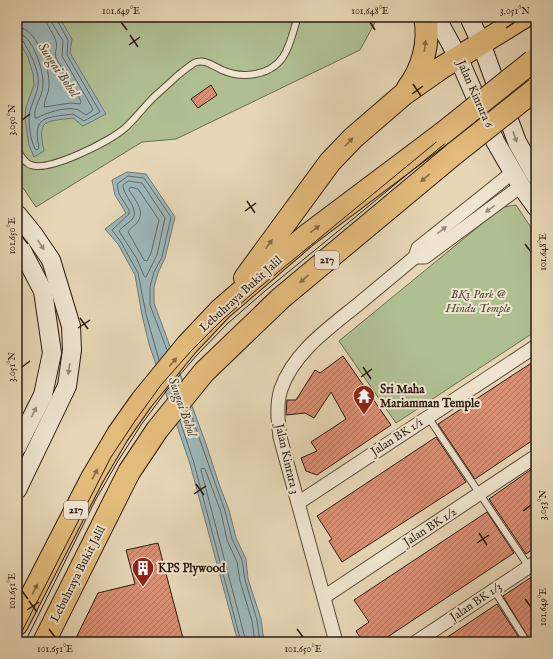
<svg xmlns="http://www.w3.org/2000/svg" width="553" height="659" font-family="'IM FELL English',serif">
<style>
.green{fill:#afbf92;stroke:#6e6d51}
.water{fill:#9cb6b9;stroke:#6f7875}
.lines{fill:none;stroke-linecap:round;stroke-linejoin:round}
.shore{stroke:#646864;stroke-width:1}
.building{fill:url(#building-hatch);stroke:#2c1b10}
.lane-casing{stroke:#5a4a39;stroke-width:8}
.street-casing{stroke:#5a4a39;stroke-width:15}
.secondary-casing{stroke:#2c1b10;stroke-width:20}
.highway-casing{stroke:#2c1b10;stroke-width:24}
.lane{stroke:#efe4cf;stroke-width:6}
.street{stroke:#efe4cf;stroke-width:13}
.secondary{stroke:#efe4cf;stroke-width:18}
.highway{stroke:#e3bb7a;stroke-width:22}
.tram{stroke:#2c1b10;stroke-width:1}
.highway-bridge-casing{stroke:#2c1b10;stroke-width:24;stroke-linecap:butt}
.highway-bridge{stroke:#e3bb7a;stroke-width:22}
.oneway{fill:#886b45}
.oneway2{fill:#978a79}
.ticks{fill:none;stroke:#2c1b10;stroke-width:1.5}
.labels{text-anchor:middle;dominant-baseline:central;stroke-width:4;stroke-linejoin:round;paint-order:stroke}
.shield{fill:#efe4cf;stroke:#665749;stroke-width:1}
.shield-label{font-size:11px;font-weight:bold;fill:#2c1b10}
.street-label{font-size:12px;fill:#2c1b10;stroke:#efe4cf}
.park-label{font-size:12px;font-style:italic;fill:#534c37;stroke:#efe4cf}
.poi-label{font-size:12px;font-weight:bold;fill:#2c1b10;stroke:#efe4cf;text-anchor:start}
.water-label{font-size:13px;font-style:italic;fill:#4e4a43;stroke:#efe4cf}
.neatline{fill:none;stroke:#2c1b10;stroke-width:1.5}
.ticks-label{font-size:10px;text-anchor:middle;fill:#2c1b10}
</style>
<defs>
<pattern id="building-hatch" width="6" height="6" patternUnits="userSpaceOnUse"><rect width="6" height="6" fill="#d98f75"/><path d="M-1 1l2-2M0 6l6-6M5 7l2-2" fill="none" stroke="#b0745f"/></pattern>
</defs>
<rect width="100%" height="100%" fill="#e6d6b5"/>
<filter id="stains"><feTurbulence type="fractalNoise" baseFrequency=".005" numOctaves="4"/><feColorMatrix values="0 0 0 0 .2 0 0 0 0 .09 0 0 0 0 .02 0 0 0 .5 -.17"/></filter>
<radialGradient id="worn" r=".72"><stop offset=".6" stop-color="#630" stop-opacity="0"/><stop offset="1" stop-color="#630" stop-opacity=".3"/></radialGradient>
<g class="green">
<path d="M17 17H378L360 50 176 139 142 142 36 207 17 179Z"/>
<path d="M516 205 536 235V331L396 423 339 341 495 213 504 207Z"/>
</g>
<g class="water">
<path d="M17 17H59L72 39 70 53 106 114 83 126 73 118C45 122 37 118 44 151L34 157 29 145 25 119 26 107 34 85 33 74 28 57 17 39Z"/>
<path d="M127 172 146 174 175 217 165 258 158 273 154 287V303L206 444 219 484 229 510 236 538 246 559 248 579 261 619 264 642H238L190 464 149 344 142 315 135 275 118 244 105 229 126 213 115 195 112 180Z"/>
</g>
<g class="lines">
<g class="shore">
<path d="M17 27C37 27 50 68 49 86 49 93 44 100 44 107L71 103 80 104 81 101 56 58C54 52 58 47 56 42 54 32 46 27 45 17"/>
<path d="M17 33C33 34 44 72 43 85 43 97 33 106 35 118H37C45 113 65 107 75 109 79 109 82 113 86 115L92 111 93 109 62 56 63 41 52 23 51 17"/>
<path d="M17 38C23 38 24 43 27 48 33 59 40 74 38 86 36 98 29 107 29 119 29 129 31 140 35 149L37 150 39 148C32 115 46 118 73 114L84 121 100 112 67 55 68 40 57 20 56 17"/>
<path d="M129 181 142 183 165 218 157 255 146 277 144 276 137 259 119 231C122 226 130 223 133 218 139 208 123 196 123 185Z"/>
<path d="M131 187 138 189 159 220 151 253 147 261 144 260 128 232C130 228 134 226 137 223 146 211 135 200 129 190Z"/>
<path d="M159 360 146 314 138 273 121 242 112 230 129 214V210L119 194 117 184 128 176 144 178 171 217 162 257 154 272 150 287V305L167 350"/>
<path d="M189 409 225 511 232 539 242 560 245 580 257 620 260 642"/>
<path d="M180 421 194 463 241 642"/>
<path d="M246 642 201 470 202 468 205 469 221 512 227 540 237 562 240 581 252 621 255 642"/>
</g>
</g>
<g class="building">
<path d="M211 85 217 95 198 108 191 99Z"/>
<path d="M343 356 391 425 317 475 306 471 301 458 317 451 311 442 346 419 331 392 314 418 305 413 286 415 287 400H296L315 370 320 373Z"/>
<path d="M536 360V438L475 479 438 424Z"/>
<path d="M436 437 466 482 342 562 329 541 332 539 317 516Z"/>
<path d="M536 466V547L526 554 489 499Z"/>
<path d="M487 512 514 553 380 642H363L356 631 369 622 354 600Z"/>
<path d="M158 543 184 642H74L98 593 135 584 126 550Z"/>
<path d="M536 574V642H531L503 596Z"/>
<path d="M497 604 522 642H440Z"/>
</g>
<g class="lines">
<g class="lane-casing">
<g id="lane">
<path d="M17 150C21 155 24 163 31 165 50 172 110 141 125 128 135 119 143 108 152 99 160 91 169 84 177 76 182 72 188 67 194 63 204 58 213 66 222 70 242 79 270 76 283 57 291 45 293 30 298 17"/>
<path d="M428 417 529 567"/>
<path d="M494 590 527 642"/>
</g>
</g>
<g class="street-casing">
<g id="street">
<path d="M415 257H425L521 186"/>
<path d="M298 503 536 346"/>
<path d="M324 597 536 456"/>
<path d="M336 642 280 437C278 421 276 405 281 389 294 351 332 326 361 302 379 287 397 272 415 257L418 248 513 172"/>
<path d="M416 642 536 562"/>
</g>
</g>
<g class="secondary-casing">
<g id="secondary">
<path d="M436 17 458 57 495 141 521 186 536 207"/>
<path d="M469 17 481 43 517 142 536 176"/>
<path d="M17 214 34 235 51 260 71 326 72 350 67 386 17 490"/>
<path d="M17 241 43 291 52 353 43 395 17 447"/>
</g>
</g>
<g class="highway-casing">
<g id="highway">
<path d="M408 88C423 68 430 42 425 17"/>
<path d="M245 278 330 162 353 138 404 94 441 68 524 17"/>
<path d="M17 624 92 478 118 434 142 400 187 345 221 309 306 236 443 133"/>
<path d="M44 642 129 472 157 430 204 372 281 298 455 153"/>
</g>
</g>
<use href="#lane" class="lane"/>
<use href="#street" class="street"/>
<use href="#secondary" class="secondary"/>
<use href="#highway" class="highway"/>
<g class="tram">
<path d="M17 641 111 457 135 421 161 385 191 351 223 319 260 287 536 60"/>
<path d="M25 642 96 499 118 461 141 425 167 390 196 356 227 324 265 291 536 69"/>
</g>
<g class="highway-bridge-casing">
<g id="highway-bridge">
<path d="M443 133 533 61"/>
<path d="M455 153 536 89"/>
</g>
</g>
<use href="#highway-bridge" class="highway-bridge"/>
</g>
<defs><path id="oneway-solid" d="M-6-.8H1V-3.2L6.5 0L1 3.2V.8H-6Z"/></defs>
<g class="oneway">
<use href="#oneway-solid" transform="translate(425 46) rotate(-82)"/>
<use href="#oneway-solid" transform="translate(349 142) rotate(-46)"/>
<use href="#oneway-solid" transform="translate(425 178) rotate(140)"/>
<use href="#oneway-solid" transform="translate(315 229) rotate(-37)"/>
<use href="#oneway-solid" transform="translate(269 244) rotate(-54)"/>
<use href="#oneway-solid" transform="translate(304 279) rotate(140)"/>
<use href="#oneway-solid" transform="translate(173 362) rotate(-50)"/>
<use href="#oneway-solid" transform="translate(95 474) rotate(-61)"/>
<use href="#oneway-solid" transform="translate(35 589) rotate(-62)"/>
</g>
<g class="oneway2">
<use href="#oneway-solid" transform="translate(515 137) rotate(70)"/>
<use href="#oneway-solid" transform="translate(490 209) rotate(144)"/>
<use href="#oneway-solid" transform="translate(442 230) rotate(-38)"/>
<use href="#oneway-solid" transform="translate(41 245) rotate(57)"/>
<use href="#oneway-solid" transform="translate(69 369) rotate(98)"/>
<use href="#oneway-solid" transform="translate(34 412) rotate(-64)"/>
</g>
<path class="ticks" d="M121 22 127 30M370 22 375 30M506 28 515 22M130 35 138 47M129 45 140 37M413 84 421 96M412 94 423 86M22 120 30 114M247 201 255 213M245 211 256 203M22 236 28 244M525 244 531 252M80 318 88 329M78 328 90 320M22 367 30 361M363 367 371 379M361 377 372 369M196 484 204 495M194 494 206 486M523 511 531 505M479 533 487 545M477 543 489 535M22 591 28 599M525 599 531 607M29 601 37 612M27 610 39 602M49 629 55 637M297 629 303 637"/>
<defs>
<g id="temple-pin" transform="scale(1.15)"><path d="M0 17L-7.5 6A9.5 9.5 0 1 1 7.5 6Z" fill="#8f2418" stroke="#efe4cf"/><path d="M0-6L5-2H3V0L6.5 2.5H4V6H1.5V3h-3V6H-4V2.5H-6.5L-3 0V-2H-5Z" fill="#fff"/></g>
<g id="building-pin" transform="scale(1.15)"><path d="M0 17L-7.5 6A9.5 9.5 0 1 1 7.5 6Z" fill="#8f2418" stroke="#efe4cf"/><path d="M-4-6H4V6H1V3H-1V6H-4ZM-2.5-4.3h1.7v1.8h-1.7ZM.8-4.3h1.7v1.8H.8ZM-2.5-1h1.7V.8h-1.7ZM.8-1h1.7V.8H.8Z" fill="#fff"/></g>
</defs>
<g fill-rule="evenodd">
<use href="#temple-pin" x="364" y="396"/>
<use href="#building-pin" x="143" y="568"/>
</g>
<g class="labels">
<g class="shield">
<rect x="315" y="251" width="24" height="18" rx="3"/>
<rect x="64" y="501" width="24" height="18" rx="3"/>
</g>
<g class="shield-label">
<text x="327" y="260">217</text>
<text x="76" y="510">217</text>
</g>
<g class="street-label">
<text transform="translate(475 94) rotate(66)">Jalan Kinrara 6</text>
<text transform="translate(241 294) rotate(-42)">Lebuhraya Bukit Jalil</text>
<text transform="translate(397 437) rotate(-33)">Jalan BK 1/1</text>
<text transform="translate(287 459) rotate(77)">Jalan Kinrara 3</text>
<text transform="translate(430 527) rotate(-33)">Jalan BK 1/2</text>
<text transform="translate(78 574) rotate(-63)">Lebuhraya Bukit Jalil</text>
<text transform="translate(476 602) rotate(-34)">Jalan BK 1/3</text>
</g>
<g class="park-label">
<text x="478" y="294">BK1 Park @<tspan x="478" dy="14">Hindu Temple</tspan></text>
</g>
<g class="poi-label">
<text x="380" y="389">Sri Maha<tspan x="380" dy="14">Mariamman Temple</tspan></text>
<text x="158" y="568">KPS Plywood</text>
</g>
<g class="water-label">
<text transform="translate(58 70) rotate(56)">Sungai Bohol</text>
<text transform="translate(182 407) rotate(71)">Sungai Bohol</text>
</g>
</g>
<rect width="553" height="659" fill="none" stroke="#e6d6b5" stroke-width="44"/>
<rect x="22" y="22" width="509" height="615" class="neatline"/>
<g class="ticks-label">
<text x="121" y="14">101.649°E</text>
<text x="370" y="14">101.648°E</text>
<text x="515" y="14">3.051°N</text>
<text transform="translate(11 120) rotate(-90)" y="4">3.050°N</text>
<text transform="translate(11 236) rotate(-90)" y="4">101.650°E</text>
<text transform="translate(542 252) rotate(-90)" y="4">101.648°E</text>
<text transform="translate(11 367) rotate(-90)" y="4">3.051°N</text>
<text transform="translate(542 505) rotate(-90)" y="4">3.053°N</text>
<text transform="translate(11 591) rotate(-90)" y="4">101.651°E</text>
<text transform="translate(542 607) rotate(-90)" y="4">101.649°E</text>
<text x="55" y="652">101.651°E</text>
<text x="303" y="652">101.650°E</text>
</g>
<rect width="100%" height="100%" filter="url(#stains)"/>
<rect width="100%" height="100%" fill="url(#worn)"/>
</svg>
